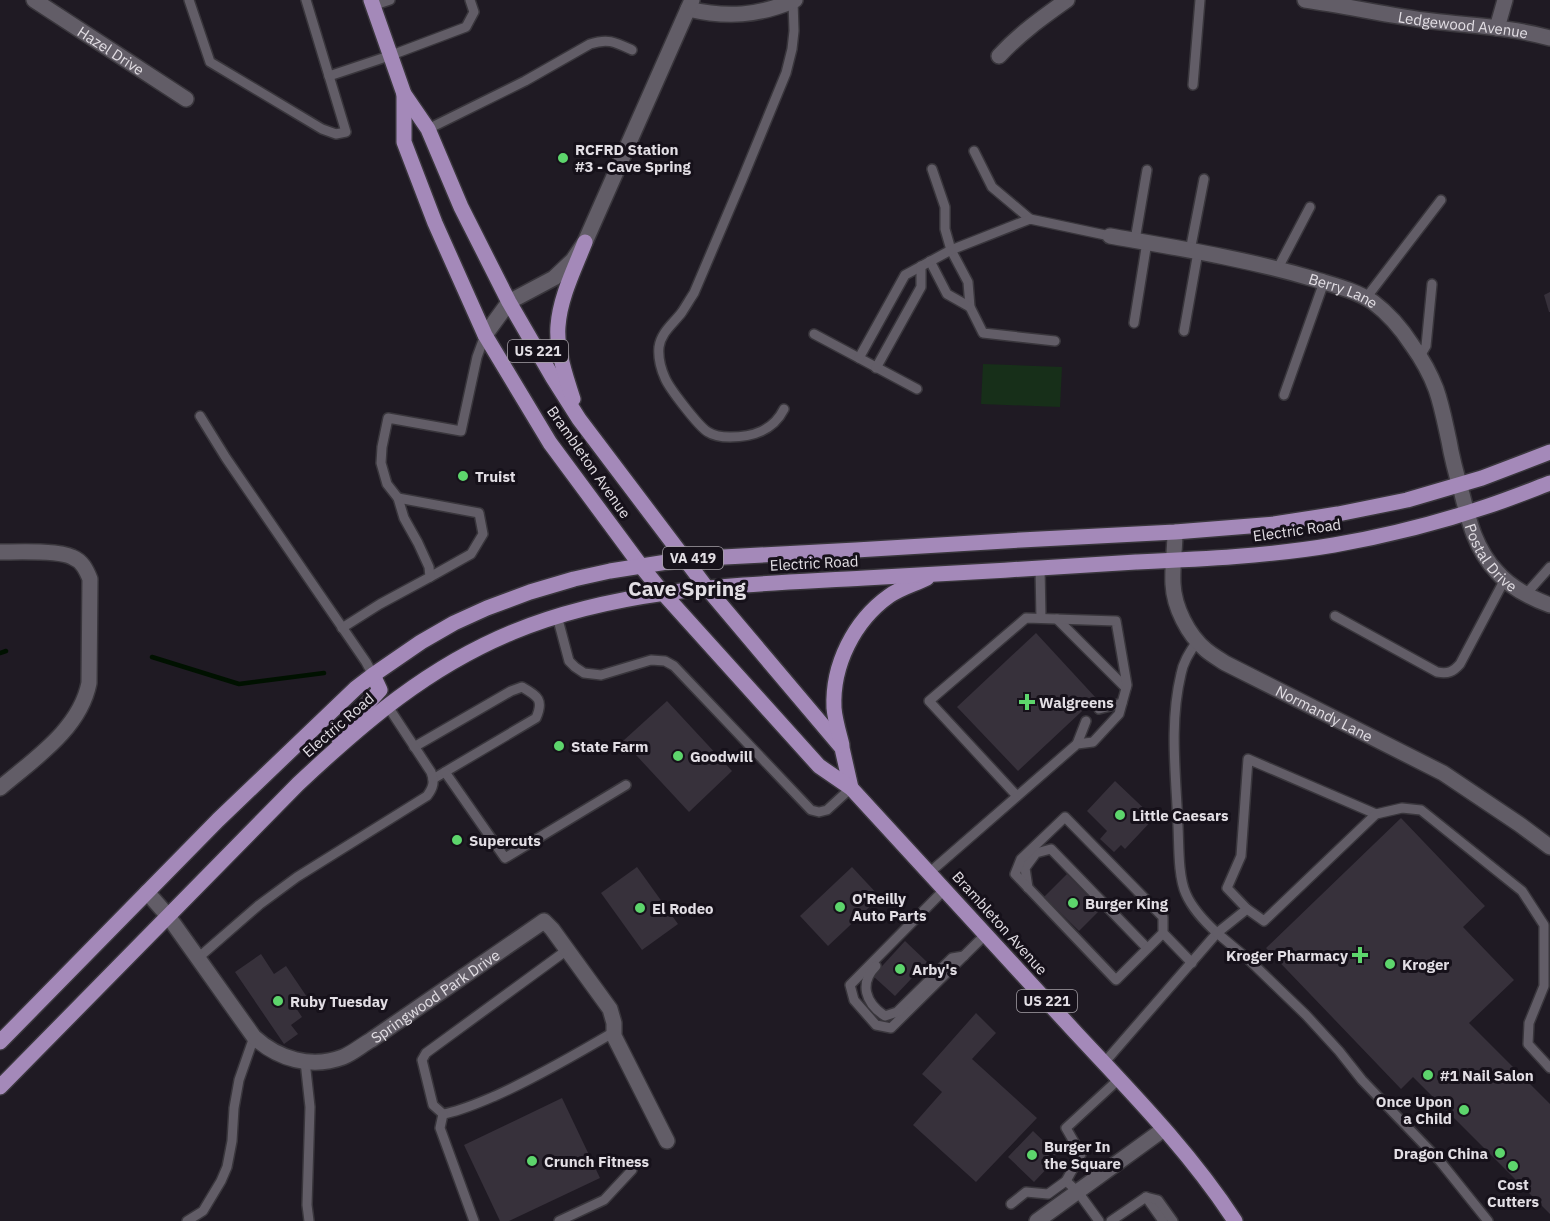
<svg xmlns="http://www.w3.org/2000/svg" width="1550" height="1221" font-family="'IBM Plex Sans',sans-serif">
<style>
.green{fill:#172f19}
.lines{fill:none;stroke-linecap:round;stroke-linejoin:round}
.stream{stroke:#010;stroke-width:4.5}
.building{fill:#37313b}
.lane-casing{stroke:#39363c;stroke-width:12}
.street-casing{stroke:#39363c;stroke-width:18}
.secondary-casing{stroke:#39363c;stroke-width:18}
.primary-casing{stroke:#39363c;stroke-width:18}
.lane{stroke:#625d67;stroke-width:9}
.street{stroke:#625d67;stroke-width:15}
.secondary{stroke:#625d67;stroke-width:15}
.primary{stroke:#a489b9;stroke-width:15}
.poi-dot{fill:#5dd56c;stroke:#16111a;stroke-width:2}
.labels{text-anchor:middle;dominant-baseline:central;stroke-width:6;stroke-linejoin:round;paint-order:stroke}
.shield{fill:#16111a;stroke:#a5a0a7;stroke-width:1.5}
.shield-label{font-size:14px;font-weight:bold;fill:#e2dee4}
.street-label{font-size:15px;fill:#e2dee4;stroke:#16111a}
.poi-label{font-size:15px;font-weight:bold;fill:#e2dee4;stroke:#16111a;text-anchor:start}
.district-label{font-size:21px;font-weight:bold;fill:#e2dee4;stroke:#16111a}
</style>
<rect width="100%" height="100%" fill="#1f1a23"/>
<path class="green" d="M983 364 1062 367 1060 407 981 404Z"/>
<g class="lines">
<g class="stream">
<path d="M0 653 6 651"/>
<path d="M152 657 239 684 324 673"/>
</g>
</g>
<g class="building">
<path d="M1550 292V312H1549L1544 295Z"/>
<path d="M1036 633 1096 698 1018 771 957 707Z"/>
<path d="M667 701 732 771 689 812 623 741Z"/>
<path d="M1115 781 1154 818 1125 849 1121 845 1114 852 1100 839 1107 831 1087 811Z"/>
<path d="M1401 818 1485 906 1463 927 1514 980 1469 1023 1550 1104V1214L1413 1077 1401 1089 1266 948Z"/>
<path d="M637 867 678 924 642 950 601 893Z"/>
<path d="M852 867 880 897 828 946 800 916Z"/>
<path d="M1067 874 1101 909 1079 931 1044 897Z"/>
<path d="M905 941 927 962 895 996 873 976Z"/>
<path d="M261 954 274 974 286 966 307 997 294 1005 302 1017 291 1025 298 1034 284 1044 235 972Z"/>
<path d="M976 1013 996 1033 972 1059 1037 1118 976 1182 913 1125 942 1092 922 1074Z"/>
<path d="M562 1098 600 1178 509 1221H500L464 1145Z"/>
<path d="M1033 1131 1057 1154 1052 1158 1054 1161 1034 1182 1008 1157Z"/>
</g>
<g class="lines">
<g class="lane-casing">
<g id="lane">
<path d="M189 0 210 62 322 129 336 134 346 132 306 0"/>
<path d="M372 6 390 0"/>
<path d="M329 76 389 56 466 27 474 12 470 0"/>
<path d="M1193 85 1200 0"/>
<path d="M428 129 525 81 590 44C608 38 615 42 632 50"/>
<path d="M974 151 992 187 1030 219"/>
<path d="M932 169 945 207V229L951 250 968 282 970 307 983 333 1055 341"/>
<path d="M1135 240 1147 170"/>
<path d="M1190 251 1204 179"/>
<path d="M930 261 947 294 970 307"/>
<path d="M1278 268 1310 207"/>
<path d="M1366 298 1441 200"/>
<path d="M1134 323 1147 242"/>
<path d="M1184 331 1198 252"/>
<path d="M814 334 917 389"/>
<path d="M1420 356 1426 346 1432 284"/>
<path d="M859 358 905 275 951 250 1030 219 1110 236"/>
<path d="M876 368 921 287V266"/>
<path d="M1284 395 1324 282"/>
<path d="M784 409C773 431 753 437 730 437 723 437 714 436 708 432 699 427 669 388 665 378 661 369 658 357 659 347 661 332 674 323 682 312 686 306 690 299 694 293L742 180 786 73 792 49 794 31 793 1"/>
<path d="M200 416 226 458 366 662 373 675"/>
<path d="M398 498 479 513 483 534 471 554 430 577"/>
<path d="M1040 568 1041 618"/>
<path d="M1526 594 1550 567"/>
<path d="M557 616 569 661 575 667 584 673 601 675 651 660 665 661 674 666 811 810 819 812 827 810 851 788"/>
<path d="M1335 616 1437 672C1448 674 1453 672 1460 664L1505 579"/>
<path d="M1057 619 1126 688"/>
<path d="M342 628 380 604 430 577 429 567 418 543 404 518 398 498 387 484 381 463 382 447 388 418 461 431 477 357 485 335"/>
<path d="M1099 709 1122 703"/>
<path d="M1077 744 1086 721"/>
<path d="M414 747 511 691 522 687C538 696 544 700 536 718L433 779"/>
<path d="M445 772 505 858 626 785"/>
<path d="M929 873 1077 744 1093 742 1119 714 1127 685 1116 621 1026 618 929 701 1017 796"/>
<path d="M1028 888 1025 868 1036 853 1051 849 1147 948"/>
<path d="M945 889 850 985 854 1000 876 1025 891 1028 986 934"/>
<path d="M1247 909 1227 888 1241 856 1248 759 1376 814"/>
<path d="M1163 933V917L1065 817 1021 859 1015 874 1116 980 1163 933 1192 963"/>
<path d="M567 950 426 1053 422 1060 432 1101 433 1105 443 1114C461 1111 478 1103 495 1096 537 1077 575 1055 614 1032"/>
<path d="M198 958 259 905 297 877 427 796C433 788 435 782 431 772L387 705"/>
<path d="M876 966C859 983 865 1003 885 1016L897 1012 952 958 964 956"/>
<path d="M305 1061 310 1107 307 1205 309 1221"/>
<path d="M1104 1063 1217 933C1205 922 1193 910 1186 894 1178 877 1179 845 1178 826 1176 775 1169 724 1181 674 1183 662 1190 652 1197 641"/>
<path d="M443 1114 440 1128 474 1221"/>
<path d="M1066 1181 1078 1192 1099 1221"/>
<path d="M1146 1197 1163 1221"/>
<path d="M1011 1204 1026 1192 1048 1194 1066 1181 1081 1154 1066 1128 1119 1079"/>
<path d="M187 1221 203 1211 221 1181 227 1167 232 1141 234 1108 239 1080 254 1037"/>
<path d="M559 1221 604 1200 632 1170"/>
<path d="M1111 1221 1146 1197 1158 1200 1173 1221"/>
<path d="M1488 1221 1439 1160 1362 1080 1339 1051 1306 1015 1248 959 1217 933 1247 909 1264 921 1376 814 1402 808 1421 810 1522 891 1544 925V986L1529 1023 1528 1044 1550 1068"/>
</g>
</g>
<g class="street-casing">
<g id="street">
<path id="s1" d="M34 0 186 99"/>
<path id="s2" d="M1305 0C1348 6 1390 16 1432 21 1472 26 1511 27 1550 38"/>
<path d="M688 9C727 18 758 16 795 0"/>
<path d="M1497 28 1505 0"/>
<path d="M999 56C1019 34 1043 17 1067 0"/>
<path id="s3" d="M1110 236C1178 248 1247 259 1314 279 1333 285 1355 290 1373 302 1389 314 1401 328 1412 345 1422 359 1430 373 1436 389 1442 406 1445 423 1449 441 1452 459 1457 477 1462 494 1469 522 1476 550 1497 572 1510 587 1531 598 1550 605"/>
<path id="s4" d="M1175 532C1175 549 1172 567 1173 584 1174 607 1188 635 1206 650 1212 655 1219 659 1225 663L1443 773 1519 824 1550 847"/>
<path d="M0 552C17 552 59 550 72 557 82 561 86 569 90 579L89 683C80 729 34 759 0 788"/>
<path id="s5" d="M147 892 168 916 254 1037C278 1059 311 1069 343 1057 353 1053 362 1045 371 1040L544 921 552 929 610 1009 614 1023V1036L667 1141"/>
<path d="M1037 1221 1164 1129"/>
</g>
</g>
<g class="secondary-casing">
<path id="secondary" d="M485 335 509 302 554 278 573 260 585 242 692 0"/>
</g>
<g class="primary-casing">
<g id="primary">
<path d="M371 0 404 94 428 129 461 207 509 302 553 378 579 419 706 587 842 748 851 788"/>
<path d="M404 94V142L435 223 485 335 550 443 641 566 663 593 819 766 851 788C926 870 1001 951 1076 1033 1132 1093 1190 1152 1235 1221"/>
<path d="M573 399C566 378 556 348 558 326 560 297 575 268 585 242"/>
<path d="M339 739 348 725 380 690 373 675"/>
<path d="M842 745C839 733 835 720 834 708 832 665 854 621 889 596 900 588 915 584 927 578"/>
<path d="M0 1042 218 820 356 688 373 675 421 642 454 623 487 608 530 592 574 579 610 571 686 559 856 550 1021 540 1175 532 1274 524 1338 514 1407 500 1482 478 1550 452"/>
<path d="M0 1087 298 784C364 722 428 667 513 632 625 586 746 585 865 578 955 573 1046 568 1136 562 1202 559 1269 556 1334 545 1386 536 1438 523 1488 506 1509 499 1529 491 1550 483"/>
</g>
</g>
<use href="#lane" class="lane"/>
<use href="#street" class="street"/>
<use href="#secondary" class="secondary"/>
<use href="#primary" class="primary"/>
</g>
<g class="poi-dot">
<circle cx="563" cy="158" r="6"/>
<circle cx="463" cy="476" r="6"/>
<path d="M1024 693h6v6h6v6h-6v6h-6v-6h-6v-6h6z"/>
<circle cx="559" cy="746" r="6"/>
<circle cx="678" cy="756" r="6"/>
<circle cx="1120" cy="815" r="6"/>
<circle cx="457" cy="840" r="6"/>
<circle cx="1073" cy="903" r="6"/>
<circle cx="840" cy="907" r="6"/>
<circle cx="640" cy="908" r="6"/>
<path d="M1357 946h6v6h6v6h-6v6h-6v-6h-6v-6h6z"/>
<circle cx="1390" cy="964" r="6"/>
<circle cx="900" cy="969" r="6"/>
<circle cx="278" cy="1001" r="6"/>
<circle cx="1428" cy="1075" r="6"/>
<circle cx="1464" cy="1110" r="6"/>
<circle cx="1500" cy="1153" r="6"/>
<circle cx="1032" cy="1155" r="6"/>
<circle cx="532" cy="1161" r="6"/>
<circle cx="1513" cy="1166" r="6"/>
</g>
<g class="labels">
<g class="shield">
<rect x="508" y="340" width="60" height="22" rx="4.5"/>
<rect x="663" y="547" width="60" height="22" rx="4.5"/>
<rect x="1017" y="990" width="60" height="22" rx="4.5"/>
</g>
<g class="shield-label">
<text x="538" y="351">US 221</text>
<text x="693" y="558">VA 419</text>
<text x="1047" y="1001">US 221</text>
</g>
<g class="street-label">
<text stroke="none"><textPath href="#s2" startOffset="160">Ledgewood Avenue</textPath></text>
<text stroke="none"><textPath href="#s1" startOffset="92">Hazel Drive</textPath></text>
<text stroke="none"><textPath href="#s3" startOffset="240">Berry Lane</textPath></text>
<text transform="translate(589 462) rotate(55)">Brambleton Avenue</text>
<text transform="translate(1297 530) rotate(-8)">Electric Road</text>
<text stroke="none"><textPath href="#s3" startOffset="560">Postal Drive</textPath></text>
<text transform="translate(814 563) rotate(-3)">Electric Road</text>
<text stroke="none"><textPath href="#s4" startOffset="262">Normandy Lane</textPath></text>
<text transform="translate(338 725) rotate(-41)">Electric Road</text>
<text transform="translate(1000 923) rotate(48)">Brambleton Avenue</text>
<text stroke="none"><textPath href="#s5" startOffset="387">Springwood Park Drive</textPath></text>
</g>
<g class="poi-label">
<text x="575" y="149">RCFRD Station<tspan x="575" dy="17">#3 - Cave Spring</tspan></text>
<text x="475" y="476">Truist</text>
<text x="1039" y="702">Walgreens</text>
<text x="571" y="746">State Farm</text>
<text x="690" y="756">Goodwill</text>
<text x="1132" y="815">Little Caesars</text>
<text x="469" y="840">Supercuts</text>
<text x="852" y="898">O'Reilly<tspan x="852" dy="17">Auto Parts</tspan></text>
<text x="1085" y="903">Burger King</text>
<text x="652" y="908">El Rodeo</text>
<text x="1348" y="955" text-anchor="end">Kroger Pharmacy</text>
<text x="1402" y="964">Kroger</text>
<text x="912" y="969">Arby's</text>
<text x="290" y="1001">Ruby Tuesday</text>
<text x="1440" y="1075">#1 Nail Salon</text>
<text x="1452" y="1101" text-anchor="end">Once Upon<tspan x="1452" dy="17">a Child</tspan></text>
<text x="1044" y="1146">Burger In<tspan x="1044" dy="17">the Square</tspan></text>
<text x="1488" y="1153" text-anchor="end">Dragon China</text>
<text x="544" y="1161">Crunch Fitness</text>
<text x="1513" y="1184" text-anchor="middle">Cost<tspan x="1513" dy="17">Cutters</tspan></text>
</g>
<g class="district-label">
<text x="687" y="588">Cave Spring</text>
</g>
</g>
</svg>
